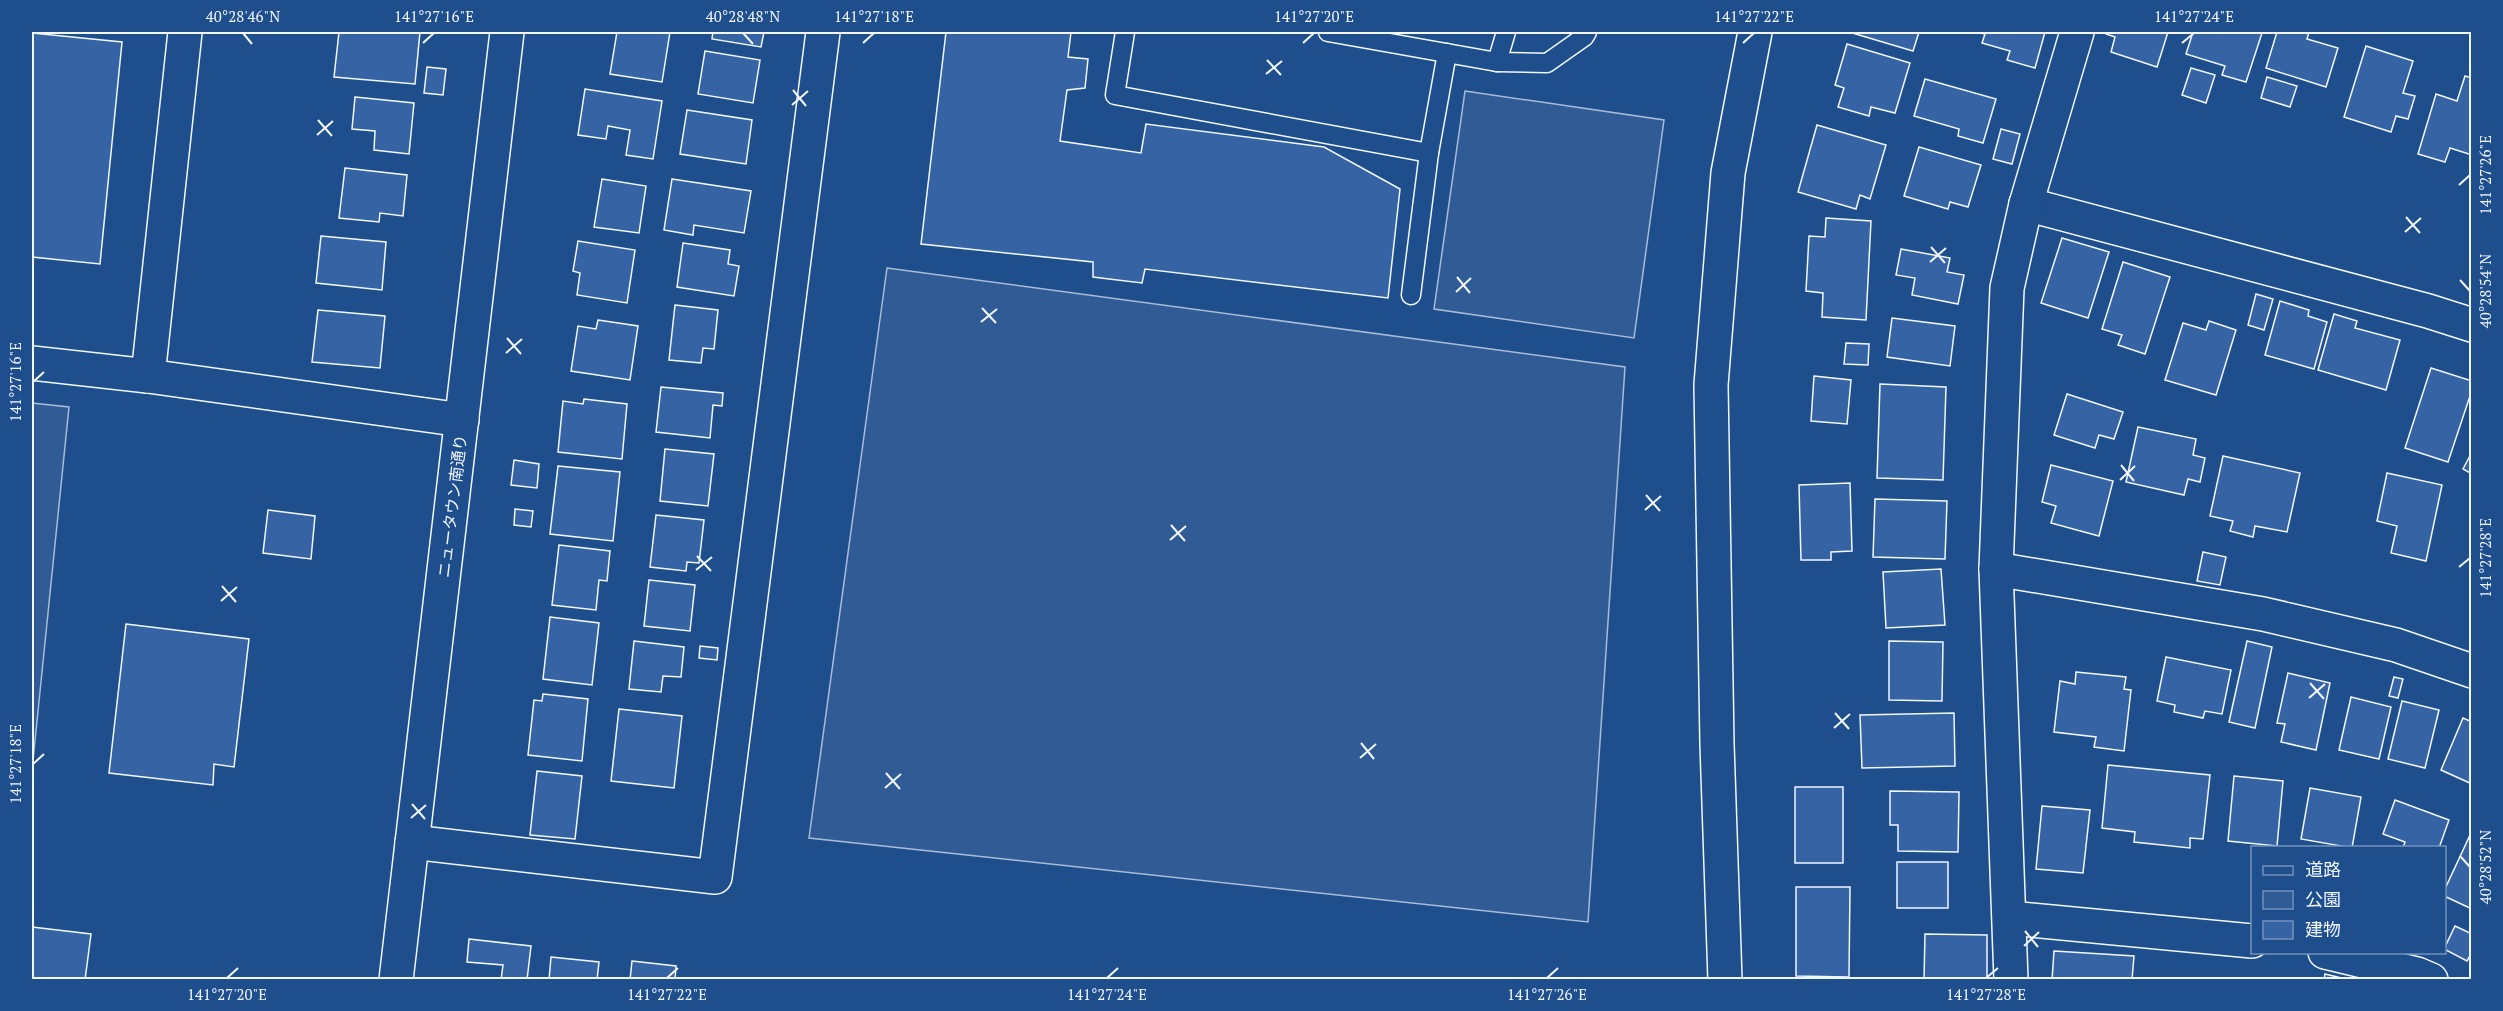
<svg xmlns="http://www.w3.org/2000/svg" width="2503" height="1011" font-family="'PT Serif','Noto Sans JP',serif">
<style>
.green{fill:#305b95;stroke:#a8bbd7;stroke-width:1.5}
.building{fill:#3563a3;stroke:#f2f6ff;stroke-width:1.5}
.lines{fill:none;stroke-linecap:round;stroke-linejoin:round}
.service-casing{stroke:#f2f6ff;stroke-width:21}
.minor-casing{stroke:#f2f6ff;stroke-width:36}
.tertiary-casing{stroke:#f2f6ff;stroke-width:36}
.service{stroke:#1f4e8c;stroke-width:18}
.minor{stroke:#1f4e8c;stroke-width:33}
.tertiary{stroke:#1f4e8c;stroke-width:33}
.ticks{fill:none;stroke:#f2f6ff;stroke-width:2}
.labels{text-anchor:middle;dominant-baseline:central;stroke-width:4.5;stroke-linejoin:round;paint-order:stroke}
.street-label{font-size:16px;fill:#f2f6ff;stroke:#1f4e8c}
.neatline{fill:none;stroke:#f2f6ff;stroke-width:2}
.ticks-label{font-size:15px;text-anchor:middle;fill:#f2f6ff}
</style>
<rect width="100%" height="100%" fill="#1f4e8c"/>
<g class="green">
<path d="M1465 91 1664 120 1634 338 1434 309Z"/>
<path d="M887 268 1625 367 1588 922 809 838Z"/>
<path d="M32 403 69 407 32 770Z"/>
</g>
<g class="building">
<path d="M339 32H420L415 84 334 77Z"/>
<path d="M617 32H670L662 82 610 74Z"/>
<path d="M713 32H764L761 47 712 39Z"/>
<path d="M946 32H1071L1068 57 1088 59 1085 88 1067 90 1060 141 1141 153 1146 124 1324 147 1400 189 1388 298 1145 269 1142 283 1093 277V262L921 244Z"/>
<path d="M1849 32H1919L1913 51Z"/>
<path d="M1976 32H2045L2035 68 2007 60 2010 51 1982 43 1985 34Z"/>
<path d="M2106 32H2168L2157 67 2111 52 2115 37 2106 34Z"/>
<path d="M2193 32 2262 33 2246 82 2222 75 2225 66 2186 54Z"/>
<path d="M2277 32H2309L2307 39 2338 48 2326 87 2266 68Z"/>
<path d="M32 33 122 42 100 264 32 257Z"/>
<path d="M1847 44 1910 63 1895 113 1871 107 1869 116 1838 107 1844 88 1835 85Z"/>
<path d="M2366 46 2413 61 2403 93 2415 96 2408 119 2396 116 2391 132 2344 117Z"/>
<path d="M705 51 760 60 753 103 698 94Z"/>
<path d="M427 67 446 69 443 95 424 93Z"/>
<path d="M2191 68 2215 75 2206 103 2182 95Z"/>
<path d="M2465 76 2472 78V155L2450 148 2445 162 2418 154 2436 94 2457 101Z"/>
<path d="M2267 77 2297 86 2290 107 2261 98Z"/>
<path d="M1925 79 1996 99 1983 143 1958 136 1959 129 1914 116Z"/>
<path d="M585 89 662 101 653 159 626 155 630 130 608 126 606 139 578 135Z"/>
<path d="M355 97 414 103 409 154 374 150 375 131 352 129Z"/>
<path d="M687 110 752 120 746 164 680 154Z"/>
<path d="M1817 125 1886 145 1870 199 1860 195 1856 209 1798 192Z"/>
<path d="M2001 129 2020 134 2012 164 1993 159Z"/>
<path d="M1919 147 1981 165 1968 207 1950 202 1948 209 1904 196Z"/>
<path d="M345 168 407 175 403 216 380 213 379 222 339 218Z"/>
<path d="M602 179 646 186 639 233 594 227Z"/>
<path d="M672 179 751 191 744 233 694 225 693 235 664 230Z"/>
<path d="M1826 218 1871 221 1866 320 1822 317 1823 293 1806 291 1809 236 1825 237Z"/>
<path d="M321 236 386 242 382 290 316 283Z"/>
<path d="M2062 238 2109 252 2088 318 2041 303Z"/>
<path d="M578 241 635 250 627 303 577 295 580 273 573 271Z"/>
<path d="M683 243 730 250 728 264 739 266 734 296 677 287Z"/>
<path d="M1901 249 1950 258 1947 272 1964 275 1958 304 1912 295 1915 278 1896 275Z"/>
<path d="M2123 262 2170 277 2145 354 2118 345 2122 335 2102 329Z"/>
<path d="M2256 294 2273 299 2264 330 2248 325Z"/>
<path d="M2280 301 2309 310 2308 316 2327 322 2314 369 2265 355Z"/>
<path d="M675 305 718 310 714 349 703 348 701 363 669 360Z"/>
<path d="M318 310 385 316 380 368 312 362Z"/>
<path d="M2334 314 2357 321 2355 328 2400 340 2386 390 2318 370Z"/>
<path d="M1892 318 1955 326 1950 366 1887 357Z"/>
<path d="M598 320 638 326 630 380 571 371 578 326 596 329Z"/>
<path d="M2209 321 2236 330 2216 395 2165 380 2183 323 2206 330Z"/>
<path d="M1846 343 1869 344 1868 365 1844 364Z"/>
<path d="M2431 368 2472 381V390L2448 462 2405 448Z"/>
<path d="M1814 376 1851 380 1847 424 1811 421Z"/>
<path d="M1880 384 1946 387 1943 480 1877 478Z"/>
<path d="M661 387 723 393 722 406 713 405 710 438 656 432Z"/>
<path d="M2067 394 2123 412 2114 439 2099 435 2095 448 2054 435Z"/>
<path d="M584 399 627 404 622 459 558 452 563 401 583 404Z"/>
<path d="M2138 427 2196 439 2193 455 2205 458 2200 482 2188 479 2184 495 2126 482Z"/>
<path d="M665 449 714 454 708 506 660 501Z"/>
<path d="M2472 452V474L2463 469Z"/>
<path d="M2223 456 2300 473 2287 532 2255 526 2253 537 2230 531 2233 521 2210 516Z"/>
<path d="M514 460 539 464 537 488 511 485Z"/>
<path d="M2051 465 2113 481 2099 536 2051 523 2056 506 2042 502Z"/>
<path d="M558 466 620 472 613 541 550 534Z"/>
<path d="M2387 473 2442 485 2426 561 2391 553 2397 526 2377 521Z"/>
<path d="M1850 483 1852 551 1831 552V560H1801L1799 485Z"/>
<path d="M1875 499 1947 501 1945 559 1873 557Z"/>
<path d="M515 509 533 511 531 527 514 525Z"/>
<path d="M268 510 315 516 311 559 263 553Z"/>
<path d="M656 515 704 520 699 563 687 562 686 571 650 567Z"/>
<path d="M559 545 610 551 607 581 599 580 596 610 552 605Z"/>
<path d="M2203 552 2226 557 2220 585 2197 581Z"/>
<path d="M1941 569 1945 625 1886 628 1883 572Z"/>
<path d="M649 580 695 585 690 631 644 626Z"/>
<path d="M550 617 599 623 592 685 543 679Z"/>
<path d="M126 624 249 639 234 767 214 764 213 785 109 773Z"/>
<path d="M634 641 684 647 681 677 663 676 661 692 629 689Z"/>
<path d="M1889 641 1943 642 1942 701 1889 700Z"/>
<path d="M2247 641 2272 647 2255 728 2229 722Z"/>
<path d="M700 646 718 648 717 660 699 658Z"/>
<path d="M2166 657 2231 670 2222 714 2205 711 2203 718 2174 712 2175 705 2157 701Z"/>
<path d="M2076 672 2126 677 2124 689 2131 690 2124 751 2094 747 2096 737 2054 732 2060 681 2075 684Z"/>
<path d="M2288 673 2330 683 2316 750 2281 742 2285 724 2277 723Z"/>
<path d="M2394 677 2403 679 2398 698 2389 696Z"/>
<path d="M543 694 588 699 582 761 528 755 534 700 542 701Z"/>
<path d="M2351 697 2391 707 2379 759 2339 750Z"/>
<path d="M2402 701 2439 710 2425 768 2388 759Z"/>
<path d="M619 709 682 716 674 788 611 781Z"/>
<path d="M1954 713 1955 766 1862 768 1860 715Z"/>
<path d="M2463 718 2472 722V784L2441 770Z"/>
<path d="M2108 765 2210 775 2203 839 2190 838V848L2134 842 2135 832 2102 828Z"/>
<path d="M537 771 582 776 575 839 530 835Z"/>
<path d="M2234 776 2283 781 2277 846 2228 841Z"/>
<rect x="1795" y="787" width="48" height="76"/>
<path d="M2310 788 2361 797 2352 848 2301 839Z"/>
<path d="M1890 791 1959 792 1958 852 1898 851V825H1890Z"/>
<path d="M2395 800 2449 820 2439 848H2403L2405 842 2383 834Z"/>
<path d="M2042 806 2090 810 2083 873 2036 869Z"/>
<path d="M2471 833H2472V909L2444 896V891Z"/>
<rect x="1897" y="862" width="51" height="46"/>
<path d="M1796 887H1850L1849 977 1796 976Z"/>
<path d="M2455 926 2472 934V952L2467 961 2444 949Z"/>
<path d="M32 927 91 934 85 980H32Z"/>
<path d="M1925 934 1987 935V980H1924Z"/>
<path d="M469 939 531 946 527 980H501L503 965 467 962Z"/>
<path d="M2054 951 2134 956 2132 980H2052Z"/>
<path d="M551 957 599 962 597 980H549Z"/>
<path d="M632 961 676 966 675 980H630Z"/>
<path d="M2325 974 2350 980H2324Z"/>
</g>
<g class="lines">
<g class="service-casing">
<g id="service">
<path d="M1125 32 1115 95 1429 153 1447 53"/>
<path d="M1328 32 1497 62 1506 32"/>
<path d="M1497 62 1547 63 1584 37 1587 32"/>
<path d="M1411 295 1429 153"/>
</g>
</g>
<g class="minor-casing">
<g id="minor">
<path d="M2026 204 2428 311 2472 325"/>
<path d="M32 363 148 376 462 420"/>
<path d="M148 376 185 32"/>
<path d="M1996 569 2263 614 2396 645 2472 671"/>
<path d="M412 842 715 877 823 32"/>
<path d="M2010 918 2252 941"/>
<path d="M2325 952 2417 974 2431 980"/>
<path d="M1725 980 1717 744 1711 385 1728 173 1755 32"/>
<path d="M2011 980 1996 569 2007 288 2026 204 2077 32"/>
</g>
</g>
<g class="tertiary-casing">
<path id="tertiary" d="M396 980 507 32"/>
</g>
<use href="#service" class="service"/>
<use href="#minor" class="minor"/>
<use href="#tertiary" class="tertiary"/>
</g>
<path class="ticks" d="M243 33 252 44M743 33 753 44M423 43 434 33M863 43 874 33M1303 43 1314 33M1743 43 1754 33M2182 43 2194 33M1267 60 1281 75M1266 74 1282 61M793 90 806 106M792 105 808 91M318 120 332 136M317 135 333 121M2459 185 2470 175M2406 217 2420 233M2405 232 2421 218M1931 247 1945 263M1930 262 1946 248M1457 277 1470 293M2460 280 2470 291M1456 292 1471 278M982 308 996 323M981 322 997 309M507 338 521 354M506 353 522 339M33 382 44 372M2121 465 2134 481M2120 480 2135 466M1646 495 1660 511M1645 510 1661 496M1171 525 1185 541M1170 540 1186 526M697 556 711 571M2459 567 2470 558M696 570 712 557M222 586 236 602M221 601 237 587M2310 683 2324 699M2309 698 2325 684M1835 713 1849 729M1834 728 1850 714M1361 743 1374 759M1360 758 1376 744M33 764 44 754M886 773 900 789M885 788 901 774M412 804 425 819M411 818 426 805M2460 856 2470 867M2025 931 2038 947M2024 946 2039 932M227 978 238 968M667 978 678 968M1107 978 1118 968M1547 978 1558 968M1986 978 1998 968"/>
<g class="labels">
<g class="street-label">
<text transform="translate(452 506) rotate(-83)">ニュータウン南通り</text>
</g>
</g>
<rect width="2503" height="1011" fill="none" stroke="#1f4e8c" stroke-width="66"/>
<rect x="2251" y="846" width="195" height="108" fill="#1f4e8c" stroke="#7391ba" stroke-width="1.5"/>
<rect x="2263" y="866" width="30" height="9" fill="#1f4e8c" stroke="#7391ba" stroke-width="1.5"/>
<text x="2305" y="876" font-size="18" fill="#f2f6ff">道路</text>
<rect x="2263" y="891" width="30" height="18" fill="#305b95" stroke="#7391ba" stroke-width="1.5"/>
<text x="2305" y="906" font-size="18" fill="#f2f6ff">公園</text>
<rect x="2263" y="921" width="30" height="18" fill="#3563a3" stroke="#7391ba" stroke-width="1.5"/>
<text x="2305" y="936" font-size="18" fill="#f2f6ff">建物</text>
<rect x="33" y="33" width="2437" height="945" class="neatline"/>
<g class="ticks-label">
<text x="243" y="22">40°28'46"N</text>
<text x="434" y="22">141°27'16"E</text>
<text x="743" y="22">40°28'48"N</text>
<text x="874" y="22">141°27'18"E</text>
<text x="1314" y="22">141°27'20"E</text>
<text x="1754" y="22">141°27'22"E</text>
<text x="2194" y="22">141°27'24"E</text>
<text transform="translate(2486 175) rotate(-90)" y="5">141°27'26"E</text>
<text transform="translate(2486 291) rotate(-90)" y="5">40°28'54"N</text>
<text transform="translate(16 382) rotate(-90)" y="5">141°27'16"E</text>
<text transform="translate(2486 558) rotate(-90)" y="5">141°27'28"E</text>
<text transform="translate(16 764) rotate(-90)" y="5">141°27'18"E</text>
<text transform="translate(2486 867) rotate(-90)" y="5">40°28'52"N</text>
<text x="227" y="1000">141°27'20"E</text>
<text x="667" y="1000">141°27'22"E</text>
<text x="1107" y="1000">141°27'24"E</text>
<text x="1547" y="1000">141°27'26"E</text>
<text x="1986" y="1000">141°27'28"E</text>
</g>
</svg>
